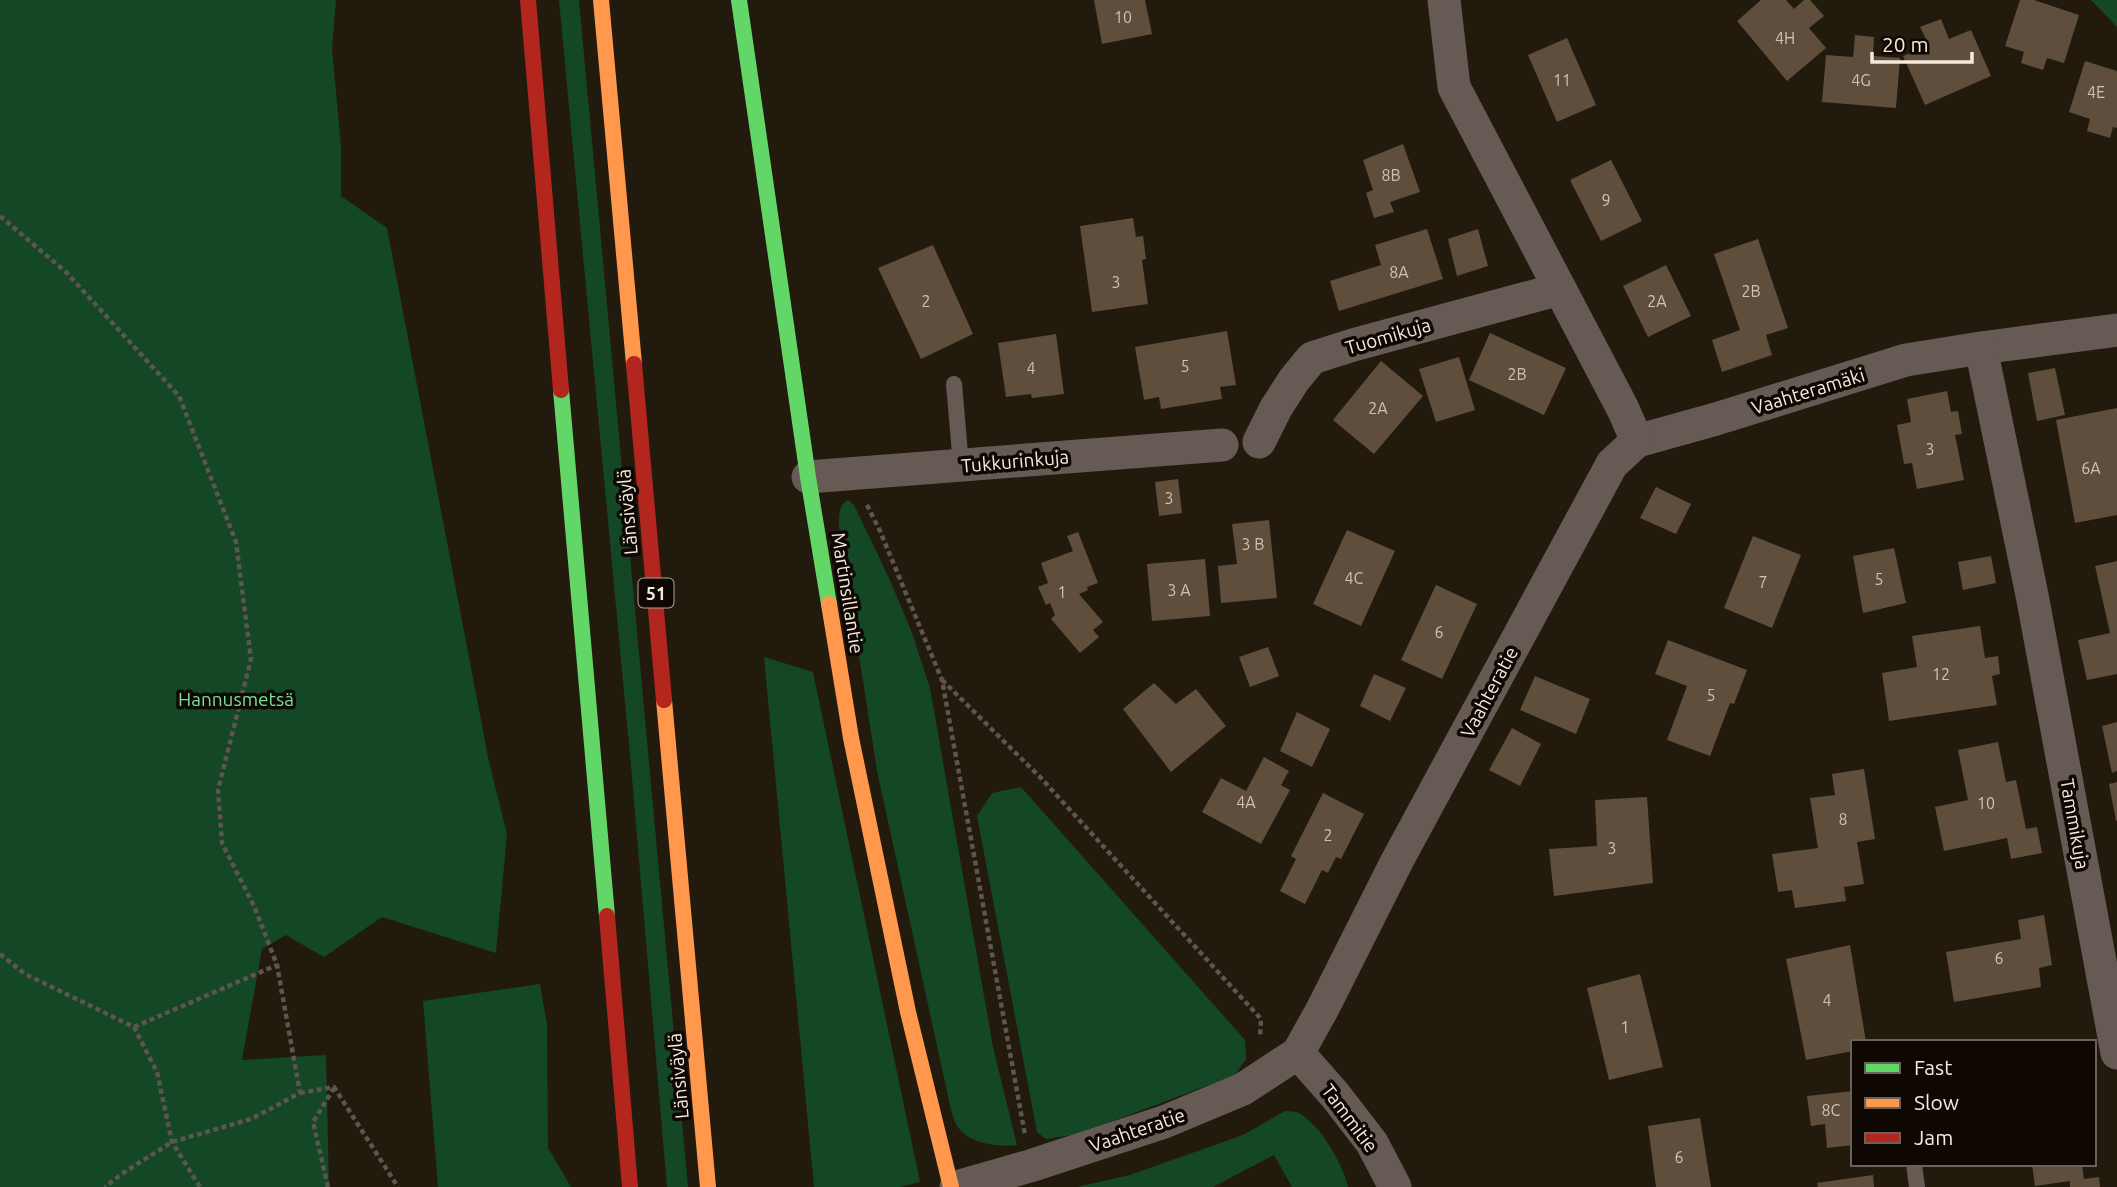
<svg xmlns="http://www.w3.org/2000/svg" width="2117" height="1187" font-family="Ubuntu,sans-serif">
<style>
.green{fill:#134726}
.building{fill:#5e4e3b}
.lines{fill:none;stroke-linecap:round;stroke-linejoin:round}
.path{stroke:#5e554d;stroke-width:4.5;stroke-dasharray:5 3.5;stroke-linecap:butt}
.lane{stroke:#655b54;stroke-width:16}
.street{stroke:#655b54;stroke-width:33}
.fast{stroke:#63d668;stroke-width:16}
.slow{stroke:#ff974d;stroke-width:16}
.jam{stroke:#b3261e;stroke-width:16}
.labels{text-anchor:middle;dominant-baseline:central;stroke-width:7;stroke-linejoin:round;paint-order:stroke}
.number-label{font-size:16px;fill:#cfc3b4}
.shield{fill:#0e0702;stroke:#b0a69b;stroke-width:2}
.shield-label{font-size:18px;font-weight:bold;fill:#f5eadd}
.street-label{font-size:19px;fill:#f5eadd;stroke:#0e0702}
.park-label{font-size:19px;fill:#73e098;stroke:#0e0702}
</style>
<rect width="100%" height="100%" fill="#231a0e"/>
<g class="green">
<path d="M0 0H336L332 49 341 146V196L387 228 489 762 507 834 496 953 382 917 324 957 286 935 262 949 242 1060 326 1055 329 1187H0Z"/>
<path d="M559 0H579L688 1187H667L631 766Z"/>
<path d="M2091 0H2117V27Z"/>
<path d="M848 500 854 505 889 578 911 630 930 688 993 1047 1017 1145C996 1147 967 1144 956 1124 952 1116 950 1105 948 1096L877 771 839 526C839 517 838 505 848 500Z"/>
<path d="M764 657 813 672 920 1182 900 1187H814Z"/>
<path d="M1021 787 1245 1040 1246 1059 1235 1075 1079 1134 1046 1139 1037 1132 977 816 992 793Z"/>
<path d="M540 984 547 1024 548 1148 571 1187H438L423 1001Z"/>
<path d="M1285 1111C1287 1111 1295 1112 1297 1112 1319 1122 1343 1164 1348 1187H1292L1274 1155 1213 1187H1077L1130 1175 1243 1135Z"/>
</g>
<g class="building">
<path d="M1094 0H1145L1152 34 1102 44Z"/>
<path d="M1761 0H1786L1794 9 1804 0H1810L1824 16 1809 28 1826 48 1787 81 1737 21Z"/>
<path d="M2020 0H2034L2079 15 2064 63 2047 58 2043 70 2021 63 2024 52 2005 46Z"/>
<path d="M1941 19 1949 39 1971 30 1991 76 1925 105 1903 56 1929 45 1920 27Z"/>
<path d="M1855 35 1874 37 1873 56 1900 58 1896 108 1822 102 1826 55 1853 57Z"/>
<path d="M1567 38 1596 105 1557 122 1528 55Z"/>
<path d="M2085 61 2117 71V128L2113 127 2110 138 2087 131 2090 119 2069 112Z"/>
<path d="M1403 144 1420 192 1390 202 1394 212 1374 218 1366 193 1373 190 1363 160Z"/>
<path d="M1611 160 1642 221 1601 241 1570 180Z"/>
<path d="M1133 218 1136 237 1143 236 1146 259 1142 260 1148 304 1092 312 1080 226Z"/>
<path d="M1427 229 1443 279 1339 311 1330 281 1381 265 1375 245Z"/>
<path d="M1478 229 1488 266 1457 276 1448 239Z"/>
<path d="M1758 239 1788 328 1766 335 1772 355 1722 372 1712 340 1740 330 1714 254Z"/>
<path d="M933 245 973 334 921 359 878 268Z"/>
<path d="M1666 265 1691 316 1648 337 1623 286Z"/>
<path d="M1227 331 1236 385 1220 387 1222 399 1161 409 1159 397 1144 400 1135 347Z"/>
<path d="M1490 333 1566 368 1544 415 1469 380Z"/>
<path d="M1056 334 1064 394 1032 398 1031 394 1006 397 998 343Z"/>
<path d="M1459 357 1475 410 1436 422 1419 369Z"/>
<path d="M1381 361 1423 396 1374 454 1333 420Z"/>
<path d="M2055 368 2065 415 2037 421 2028 373Z"/>
<path d="M1947 391 1951 412 1958 411 1962 434 1955 435 1964 480 1917 489 1912 463 1904 464 1897 425 1911 422 1907 399Z"/>
<path d="M2117 408V515L2075 523 2056 420Z"/>
<path d="M1178 479 1182 513 1159 516 1155 482Z"/>
<path d="M1656 487 1691 504 1676 534 1640 518Z"/>
<path d="M1269 520 1277 598 1221 603 1218 566 1237 564 1232 524Z"/>
<path d="M1347 530 1395 551 1361 626 1313 604Z"/>
<path d="M1078 532 1098 583 1087 587 1088 590 1079 594 1103 622 1093 630 1099 637 1080 653 1051 619 1055 615 1050 603 1046 605 1038 587 1048 583 1041 563 1073 551 1067 536Z"/>
<path d="M1753 536 1801 555 1772 628 1724 608Z"/>
<path d="M1894 548 1906 603 1863 613 1853 556Z"/>
<path d="M1991 556 1996 583 1963 590 1958 562Z"/>
<path d="M1205 559 1210 616 1152 621 1147 564Z"/>
<path d="M2117 561V674L2087 680 2078 640 2110 633 2095 566Z"/>
<path d="M1436 585 1477 604 1442 679 1401 660Z"/>
<path d="M1980 626 1985 658 1998 656 2000 674 1992 676 1997 705 1889 721 1882 673 1917 667 1912 636Z"/>
<path d="M1668 640 1747 670 1734 704 1730 703 1710 756 1667 740 1687 686 1655 674Z"/>
<path d="M1268 647 1279 676 1250 687 1239 657Z"/>
<path d="M1374 674 1406 688 1390 721 1360 706Z"/>
<path d="M1535 676 1590 699 1576 734 1520 710Z"/>
<path d="M1154 683 1176 704 1196 689 1226 726 1171 772 1123 709Z"/>
<path d="M1297 712 1330 729 1312 767 1280 751Z"/>
<path d="M2117 722V771L2112 773 2102 726Z"/>
<path d="M1512 728 1541 744 1520 786 1489 770Z"/>
<path d="M1998 742 2006 782 2016 780 2026 829 2037 827 2042 853 2011 859 2007 838 1944 851 1935 807 1968 800 1958 750Z"/>
<path d="M1264 757 1289 771 1281 785 1290 790 1261 844 1202 812 1221 778 1246 791Z"/>
<path d="M1864 769 1875 839 1857 842 1864 884 1844 887 1846 901 1795 908 1792 890 1778 892 1772 854 1818 848 1810 798 1835 795 1832 774Z"/>
<path d="M2117 782V820L2116 821 2109 784Z"/>
<path d="M1323 793 1364 814 1341 859 1336 857 1328 873 1322 870 1305 904 1280 891 1296 859 1291 856Z"/>
<path d="M1647 797 1653 883 1554 896 1549 849 1597 846 1595 800Z"/>
<path d="M2044 915 2052 965 2039 968 2041 987 1954 1002 1946 952 2021 939 2018 920Z"/>
<path d="M1850 945 1866 1042H1853V1051L1806 1060 1786 959Z"/>
<path d="M1640 974 1663 1067 1609 1080 1587 988Z"/>
<path d="M1853 1091V1145L1827 1148 1825 1124 1811 1126 1807 1096Z"/>
<path d="M1700 1118 1711 1187H1656L1648 1126Z"/>
<path d="M2032 1164H2082L2084 1179 2099 1177 2100 1187H2070V1181L2035 1186Z"/>
<path d="M1873 1175 1874 1187H1818L1817 1183Z"/>
</g>
<g class="lines">
<g class="path">
<path d="M0 216 66 272 179 396 236 542 251 659 218 790 222 843 254 906 277 965 300 1093 251 1119 172 1142 123 1173 105 1187"/>
<path d="M867 505 880 531 942 680 1025 1135"/>
<path d="M942 680 1040 777 1261 1019 1260 1038"/>
<path d="M0 954 25 974 134 1027 157 1072 172 1142 200 1187"/>
<path d="M134 1027 277 965"/>
<path d="M300 1093 334 1087 398 1187"/>
<path d="M328 1187 313 1122 334 1088"/>
</g>
<g class="lane">
<path d="M954 384 961 465"/>
<path d="M1914 1164 1917 1187"/>
</g>
<g class="street">
<path d="M1981 348 2117 330"/>
<path d="M1637 441 1716 419 1906 360 1981 348 2032 595 2117 1053"/>
<path d="M1259 442 1276 408 1294 380 1312 358 1353 345 1560 289"/>
<path d="M808 477 1222 445"/>
<path d="M1298 1053 1335 1095 1372 1143 1395 1187"/>
<path d="M956 1187 1030 1166 1164 1122 1243 1089 1298 1053 1323 1008 1397 861 1612 464 1637 441 1623 409 1454 87 1444 0"/>
</g>
<g class="fast">
<path d="M739 0 808 477 829 604"/>
<path d="M561 390 607 916"/>
</g>
<g class="slow">
<path d="M601 0 634 364"/>
<path d="M829 604 851 738 908 1012 951 1187"/>
<path d="M664 700 708 1187"/>
</g>
<g class="jam">
<path d="M528 0 561 390"/>
<path d="M634 364 664 700"/>
<path d="M607 916 630 1187"/>
</g>
</g>
<g class="labels">
<g class="number-label">
<text x="1123" y="17">10</text>
<text x="1785" y="38">4H</text>
<text x="1562" y="80">11</text>
<text x="1861" y="80">4G</text>
<text x="2096" y="92">4E</text>
<text x="1391" y="175">8B</text>
<text x="1606" y="200">9</text>
<text x="1399" y="272">8A</text>
<text x="1116" y="282">3</text>
<text x="1751" y="291">2B</text>
<text x="926" y="301">2</text>
<text x="1657" y="301">2A</text>
<text x="1185" y="366">5</text>
<text x="1031" y="368">4</text>
<text x="1517" y="374">2B</text>
<text x="1378" y="408">2A</text>
<text x="1930" y="449">3</text>
<text x="2091" y="468">6A</text>
<text x="1169" y="498">3</text>
<text x="1253" y="544">3 B</text>
<text x="1354" y="578">4C</text>
<text x="1879" y="579">5</text>
<text x="1763" y="582">7</text>
<text x="1179" y="590">3 A</text>
<text x="1062" y="592">1</text>
<text x="1439" y="632">6</text>
<text x="1941" y="674">12</text>
<text x="1711" y="695">5</text>
<text x="1246" y="802">4A</text>
<text x="1986" y="803">10</text>
<text x="1843" y="819">8</text>
<text x="1328" y="835">2</text>
<text x="1612" y="848">3</text>
<text x="1999" y="958">6</text>
<text x="1827" y="1000">4</text>
<text x="1625" y="1027">1</text>
<text x="1831" y="1110">8C</text>
<text x="1679" y="1157">6</text>
</g>
<rect class="shield" x="638.5" y="578.5" width="35" height="29" rx="5"/>
<g class="shield-label">
<text x="656" y="593">51</text>
</g>
<g class="street-label">
<text transform="translate(1388 336) rotate(-16)">Tuomikuja</text>
<text transform="translate(1808 391) rotate(-17)">Vaahteramäki</text>
<text transform="translate(1015 461) rotate(-5)">Tukkurinkuja</text>
<text transform="translate(627 512) rotate(-95)">Länsiväylä</text>
<text transform="translate(848 593) rotate(81)">Martinsillantie</text>
<text transform="translate(1489 692) rotate(-62)">Vaahteratie</text>
<text transform="translate(2075 824) rotate(80)">Tammikuja</text>
<text transform="translate(678 1076) rotate(-95)">Länsiväylä</text>
<text transform="translate(1350 1118) rotate(53)">Tammitie</text>
<text transform="translate(1137 1130) rotate(-19)">Vaahteratie</text>
</g>
<g class="park-label">
<text x="236" y="699">Hannusmetsä</text>
</g>
</g>
<rect x="1851" y="1040" width="245" height="126" fill="#0e0702" stroke="#6a625a" stroke-width="2"/>
<rect x="1865" y="1063" width="35" height="10" fill="#63d668" stroke="#6a625a" stroke-width="2"/>
<text x="1914" y="1075" font-size="21" fill="#f5eadd">Fast</text>
<rect x="1865" y="1098" width="35" height="10" fill="#ff974d" stroke="#6a625a" stroke-width="2"/>
<text x="1914" y="1110" font-size="21" fill="#f5eadd">Slow</text>
<rect x="1865" y="1133" width="35" height="10" fill="#b3261e" stroke="#6a625a" stroke-width="2"/>
<text x="1914" y="1145" font-size="21" fill="#f5eadd">Jam</text>
<path d="M1872 52v10h100v-10" fill="none" stroke="#f5eadd" stroke-width="3.5"/>
<text x="1882" y="52" font-size="21" fill="#f5eadd" stroke="#0e0702" stroke-width="5" paint-order="stroke">20 m</text>
</svg>
